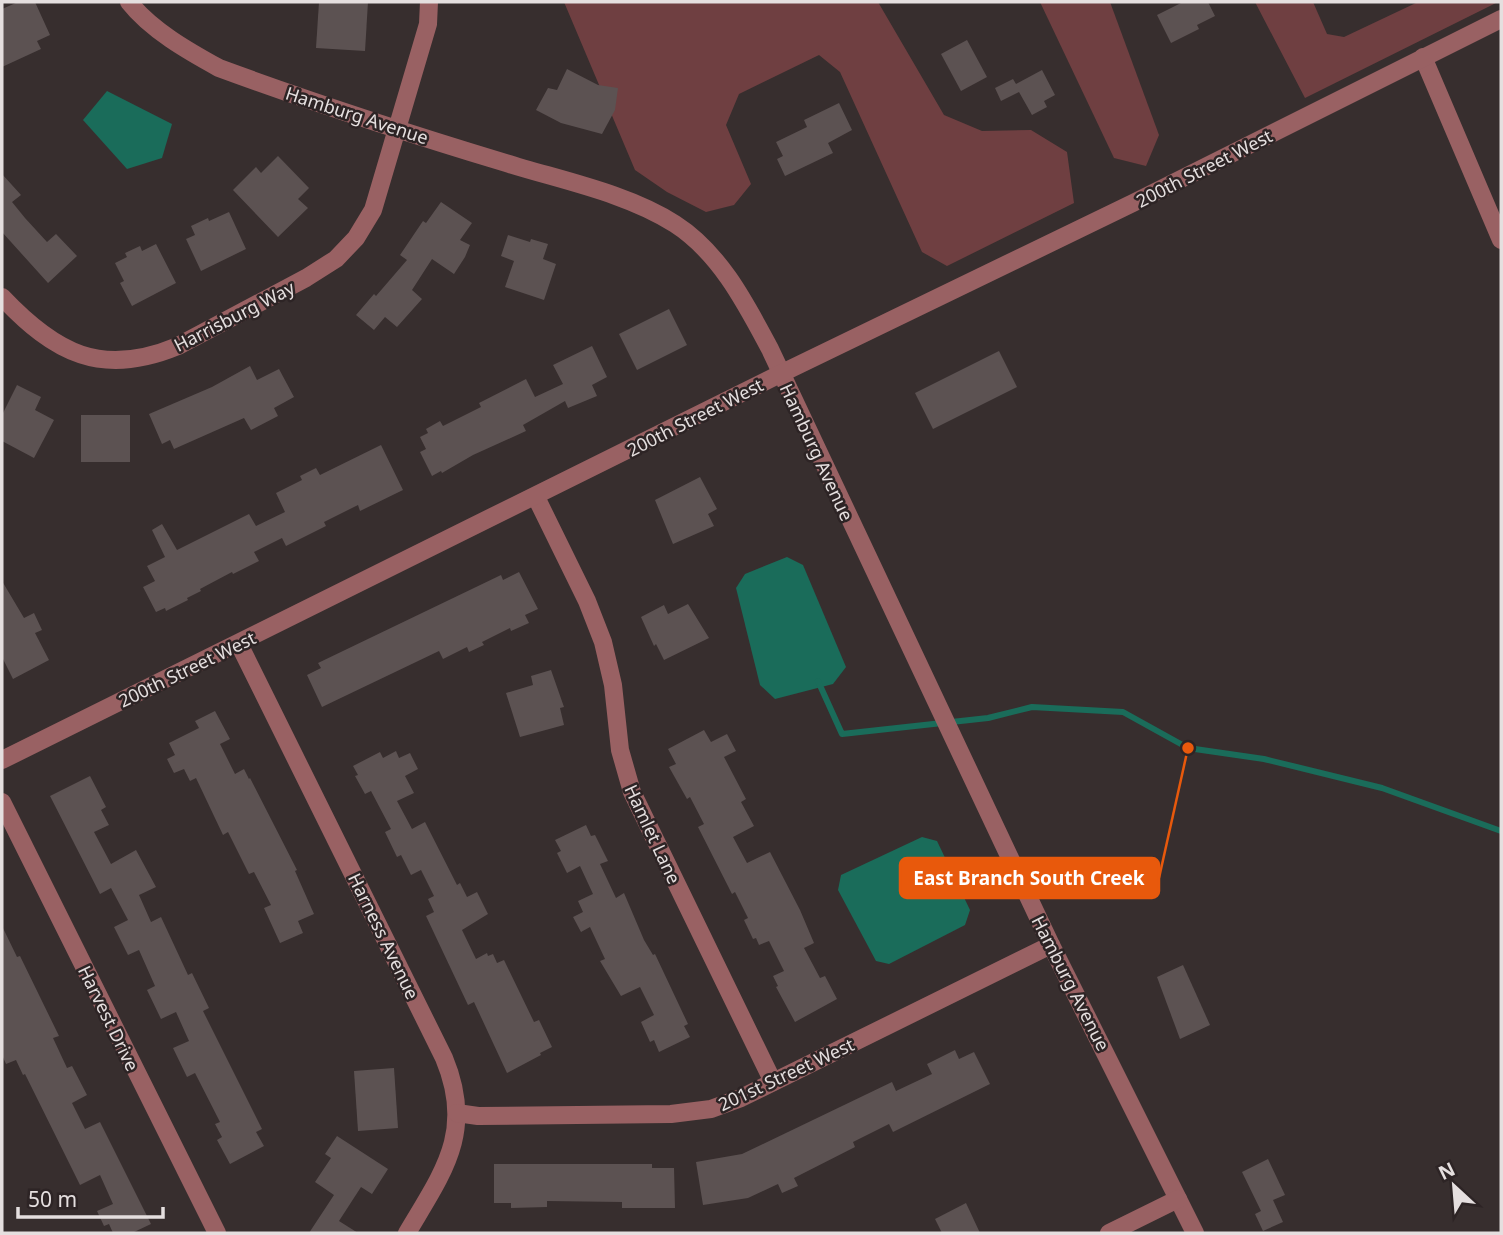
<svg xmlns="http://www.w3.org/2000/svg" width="1503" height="1235" font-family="'Noto Sans',sans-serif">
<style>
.green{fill:#6f3f41}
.water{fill:#1a6c5a}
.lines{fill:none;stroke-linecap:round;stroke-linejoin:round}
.stream{stroke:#1a6c5a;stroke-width:6}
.building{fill:#5c5252}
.minor{stroke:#996163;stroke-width:18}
.labels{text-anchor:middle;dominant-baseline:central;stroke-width:5;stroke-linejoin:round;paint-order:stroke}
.street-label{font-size:18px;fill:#e5dfdf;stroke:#2d2425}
.leader{fill:none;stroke:#e8590c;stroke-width:2.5}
.callout-dot{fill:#e8590c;stroke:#2d2425;stroke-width:2.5}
.callout{fill:#e8590c;stroke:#e8590c;stroke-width:2.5}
.callout-label{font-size:19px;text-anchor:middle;font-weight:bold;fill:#fff}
</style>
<rect width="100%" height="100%" fill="#372e2e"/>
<g class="green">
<path d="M564 2H878L944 115 982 131 1031 130 1067 152 1074 203 947 266 922 252 840 72 819 55 739 94 726 125 751 184 734 205 706 212 667 192 635 170Z"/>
<path d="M1040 2H1110L1159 135 1146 166 1114 158Z"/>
<path d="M1255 2H1313L1327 34 1344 37 1418 2H1498L1305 98Z"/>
</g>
<g class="water">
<path d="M107 91 172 124 162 158 127 169 83 120Z"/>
<path d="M787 557 803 565 846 667 833 684 775 699 760 685 736 588 745 574Z"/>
<path d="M922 837 937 841 970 910 965 925 889 964 876 961 838 890 841 875Z"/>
</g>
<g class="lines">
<path class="stream" d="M818 681 842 734 988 718 1032 707 1123 712 1188 748 1264 759 1382 788 1501 831"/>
</g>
<g class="building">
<path d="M18 2H35L50 35 37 41 41 49 2 67V9Z"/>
<path d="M319 2H368L365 51 316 48Z"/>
<path d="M1183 2H1208L1215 16 1197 25 1199 29 1171 43 1157 15Z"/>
<path d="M967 40 987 77 961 91 941 54Z"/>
<path d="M567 69 598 85 618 88 615 110 602 134 561 123 536 110 548 88 557 90Z"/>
<path d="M1042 70 1055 95 1044 101 1047 107 1032 115 1019 92 1001 101 995 88 1013 79 1016 84Z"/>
<path d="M839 103 852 130 828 143 833 153 785 176 777 159 783 156 776 142 807 127 804 120Z"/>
<path d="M278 156 309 188 298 199 308 208 278 237 233 190 256 167 261 173Z"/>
<path d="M2 174 21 195 12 202 25 218 47 242 56 234 77 256 48 283 2 232Z"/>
<path d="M441 202 472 223 460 240 470 245 465 257 454 274 432 259 412 290 422 299 397 327 385 317 374 330 356 315 374 294 376 296 407 260 400 255 423 221 426 223Z"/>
<path d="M229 212 246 249 201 271 186 239 195 235 191 226 208 218 209 221Z"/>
<path d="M508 235 530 242 531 239 548 244 543 259 556 264 544 300 505 287 514 261 501 256Z"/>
<path d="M156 244 176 283 132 306 120 283 124 281 115 263 127 257 125 253 140 246 142 251Z"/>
<path d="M669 309 687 345 637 370 619 334Z"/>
<path d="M592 346 607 377 592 385 597 396 568 408 565 401 523 425 526 431 473 455 442 473 441 471 432 476 420 452 426 449 420 437 428 433 426 429 440 421 443 426 481 407 479 403 526 379 535 397 563 384 553 365Z"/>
<path d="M999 351 1017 387 933 429 915 393Z"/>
<path d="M250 366 257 380 279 369 294 397 274 408 278 416 251 430 244 418 174 449 170 440 162 444 149 414 212 387Z"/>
<path d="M17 385 41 397 35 410 54 420 34 458 2 441V415Z"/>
<rect x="81" y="415" width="49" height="47"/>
<path d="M381 445 403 490 360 511 358 505 324 522 326 526 286 546 282 538 254 552 259 561 233 574 232 572 200 589 201 591 187 598 188 600 166 611 165 608 156 612 143 587 155 581 147 566 165 557 152 530 162 524 177 550 249 514 256 526 285 512 276 493 302 480 300 476 316 468 320 475Z"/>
<path d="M700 477 717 509 708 514 714 526 673 544 655 500Z"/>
<path d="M519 572 538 609 525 615 529 623 511 631 510 628 482 642 484 645 469 652 467 647 443 659 439 651 322 707 307 675 321 668 318 663 501 575 503 580Z"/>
<path d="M2 581 24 618 34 613 42 630 35 633 49 660 13 679 2 657Z"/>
<path d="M688 604 709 638 664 660 656 644 654 646 641 617 664 605 668 614Z"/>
<path d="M551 670 564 707 560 708 564 725 520 737 506 693 533 685 531 676Z"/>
<path d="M215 711 230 739 220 744 235 774 244 769 249 779 250 778 297 870 295 871 314 914 298 921 303 933 280 943 264 908 271 905 254 872 249 874 228 832 223 835 196 778 190 781 184 769 174 773 167 759 175 755 169 743 199 728 195 721Z"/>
<path d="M704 730 711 742 727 734 736 751 724 757 746 799 741 802 754 826 733 837 747 863 770 852 800 910 814 943 804 948 820 978 825 976 837 999 795 1022 776 987 778 986 773 976 784 971 769 941 759 945 756 938 753 939 744 920 748 918 735 892 732 894 698 827 704 824 690 797 687 799 669 767 676 764 668 749Z"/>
<path d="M396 751 399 758 410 753 418 769 405 776 414 793 397 801 412 829 425 822 457 885 460 883 467 897 477 892 488 914 462 930 476 959 487 953 488 956 493 954 497 963 504 960 534 1022 539 1020 552 1047 540 1053 541 1055 507 1073 474 1002 468 1005 426 916 434 912 428 899 434 896 421 870 411 875 401 855 397 857 385 832 391 829 371 791 365 794 355 776 358 775 353 766 380 752 383 758Z"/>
<path d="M90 776 106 807 101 810 109 825 94 832 111 864 136 850 156 887 139 895 151 922 161 917 188 975 192 973 209 1008 203 1011 262 1129 256 1132 264 1146 230 1164 217 1140 222 1137 215 1124 220 1122 195 1073 187 1077 173 1048 189 1041 176 1012 161 1019 147 990 155 986 139 950 128 955 114 927 128 920 111 888 100 894 50 796Z"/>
<path d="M586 825 591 836 595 835 608 861 600 864 616 898 624 893 644 940 653 955 655 954 688 1024 684 1026 690 1037 659 1052 654 1040 650 1042 641 1022 654 1015 640 987 621 996 600 961 605 959 590 927 581 932 573 917 583 912 578 901 593 894 580 866 567 873 557 853 561 851 555 840Z"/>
<path d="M2 926 17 957 20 956 59 1036 53 1038 67 1068 72 1066 87 1095 72 1103 85 1129 100 1122 151 1224 132 1233H113L109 1224 104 1226 97 1211 113 1204 100 1175 80 1185 25 1074 23 1075 16 1060 6 1064 2 1055Z"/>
<path d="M1183 965 1210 1025 1180 1039 1157 977Z"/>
<path d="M955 1050 959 1059 974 1052 990 1084 893 1132 889 1124 853 1142 855 1147 794 1178 798 1186 782 1193 778 1184 748 1198 703 1205 696 1162 742 1154 892 1082 896 1091 932 1074 927 1064Z"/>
<path d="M394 1068 398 1128 358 1131 354 1071Z"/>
<path d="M337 1136 388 1169 372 1194 361 1187 339 1221 358 1233H309L334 1195 315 1182 331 1158 325 1154Z"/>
<path d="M1268 1159 1285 1195 1273 1200 1283 1222 1263 1231 1255 1214 1261 1211 1242 1172Z"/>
<path d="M494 1164H652V1168H674L675 1208H622V1202L547 1201V1207L511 1208V1203H494Z"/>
<path d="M966 1203 980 1233H942L935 1219Z"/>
</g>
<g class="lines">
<g class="minor">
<path d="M129 2C151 30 188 51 219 68 314 103 410 134 506 163 560 180 627 193 675 224 720 253 746 304 770 349L1051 945 1195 1233"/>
<path d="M1423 57 1501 240"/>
<path d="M2 297C55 353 101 378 178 346L306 278 336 259 356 238 373 210 428 24 429 2"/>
<path d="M536 497 587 601 603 642 613 685 620 750 632 792 773 1082"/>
<path d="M239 644 444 1058C475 1132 443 1172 407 1233"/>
<path d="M2 760 780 374 1133 203 1501 19"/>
<path d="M2 802 217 1233"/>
<path d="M457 1113 478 1116 671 1114 711 1109 741 1098 1051 945"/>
<path d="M1109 1233 1178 1199"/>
</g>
</g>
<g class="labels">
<g class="street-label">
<text transform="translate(357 115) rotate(18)">Hamburg Avenue</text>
<text transform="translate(1204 168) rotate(-27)">200th Street West</text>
<text transform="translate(234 316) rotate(-27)">Harrisburg Way</text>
<text transform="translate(695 417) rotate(-27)">200th Street West</text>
<text transform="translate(817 452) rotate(65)">Hamburg Avenue</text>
<text transform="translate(187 669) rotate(-26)">200th Street West</text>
<text transform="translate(653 834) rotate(65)">Hamlet Lane</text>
<text transform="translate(384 936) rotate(64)">Harness Avenue</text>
<text transform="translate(1071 983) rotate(63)">Hamburg Avenue</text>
<text transform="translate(109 1018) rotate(64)">Harvest Drive</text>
<text transform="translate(786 1074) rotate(-25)">201st Street West</text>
</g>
</g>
<path class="leader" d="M1188 748L1159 878"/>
<circle class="callout-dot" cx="1188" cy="748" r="7"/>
<rect class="callout" x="900" y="858" width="259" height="40" rx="7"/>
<g class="callout-label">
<text x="1029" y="885">East Branch South Creek</text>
</g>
<rect width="1503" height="1235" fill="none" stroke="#e5dfdf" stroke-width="7"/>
<g transform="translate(1454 1186) rotate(334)" stroke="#2d2425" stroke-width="5" paint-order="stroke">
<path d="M0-5L12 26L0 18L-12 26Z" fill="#e5dfdf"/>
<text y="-10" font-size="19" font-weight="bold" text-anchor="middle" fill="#e5dfdf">N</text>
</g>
<path d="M18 1207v10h145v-10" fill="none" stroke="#e5dfdf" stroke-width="3.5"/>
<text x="28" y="1207" font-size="21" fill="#e5dfdf" stroke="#2d2425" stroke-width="5" paint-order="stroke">50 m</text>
</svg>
